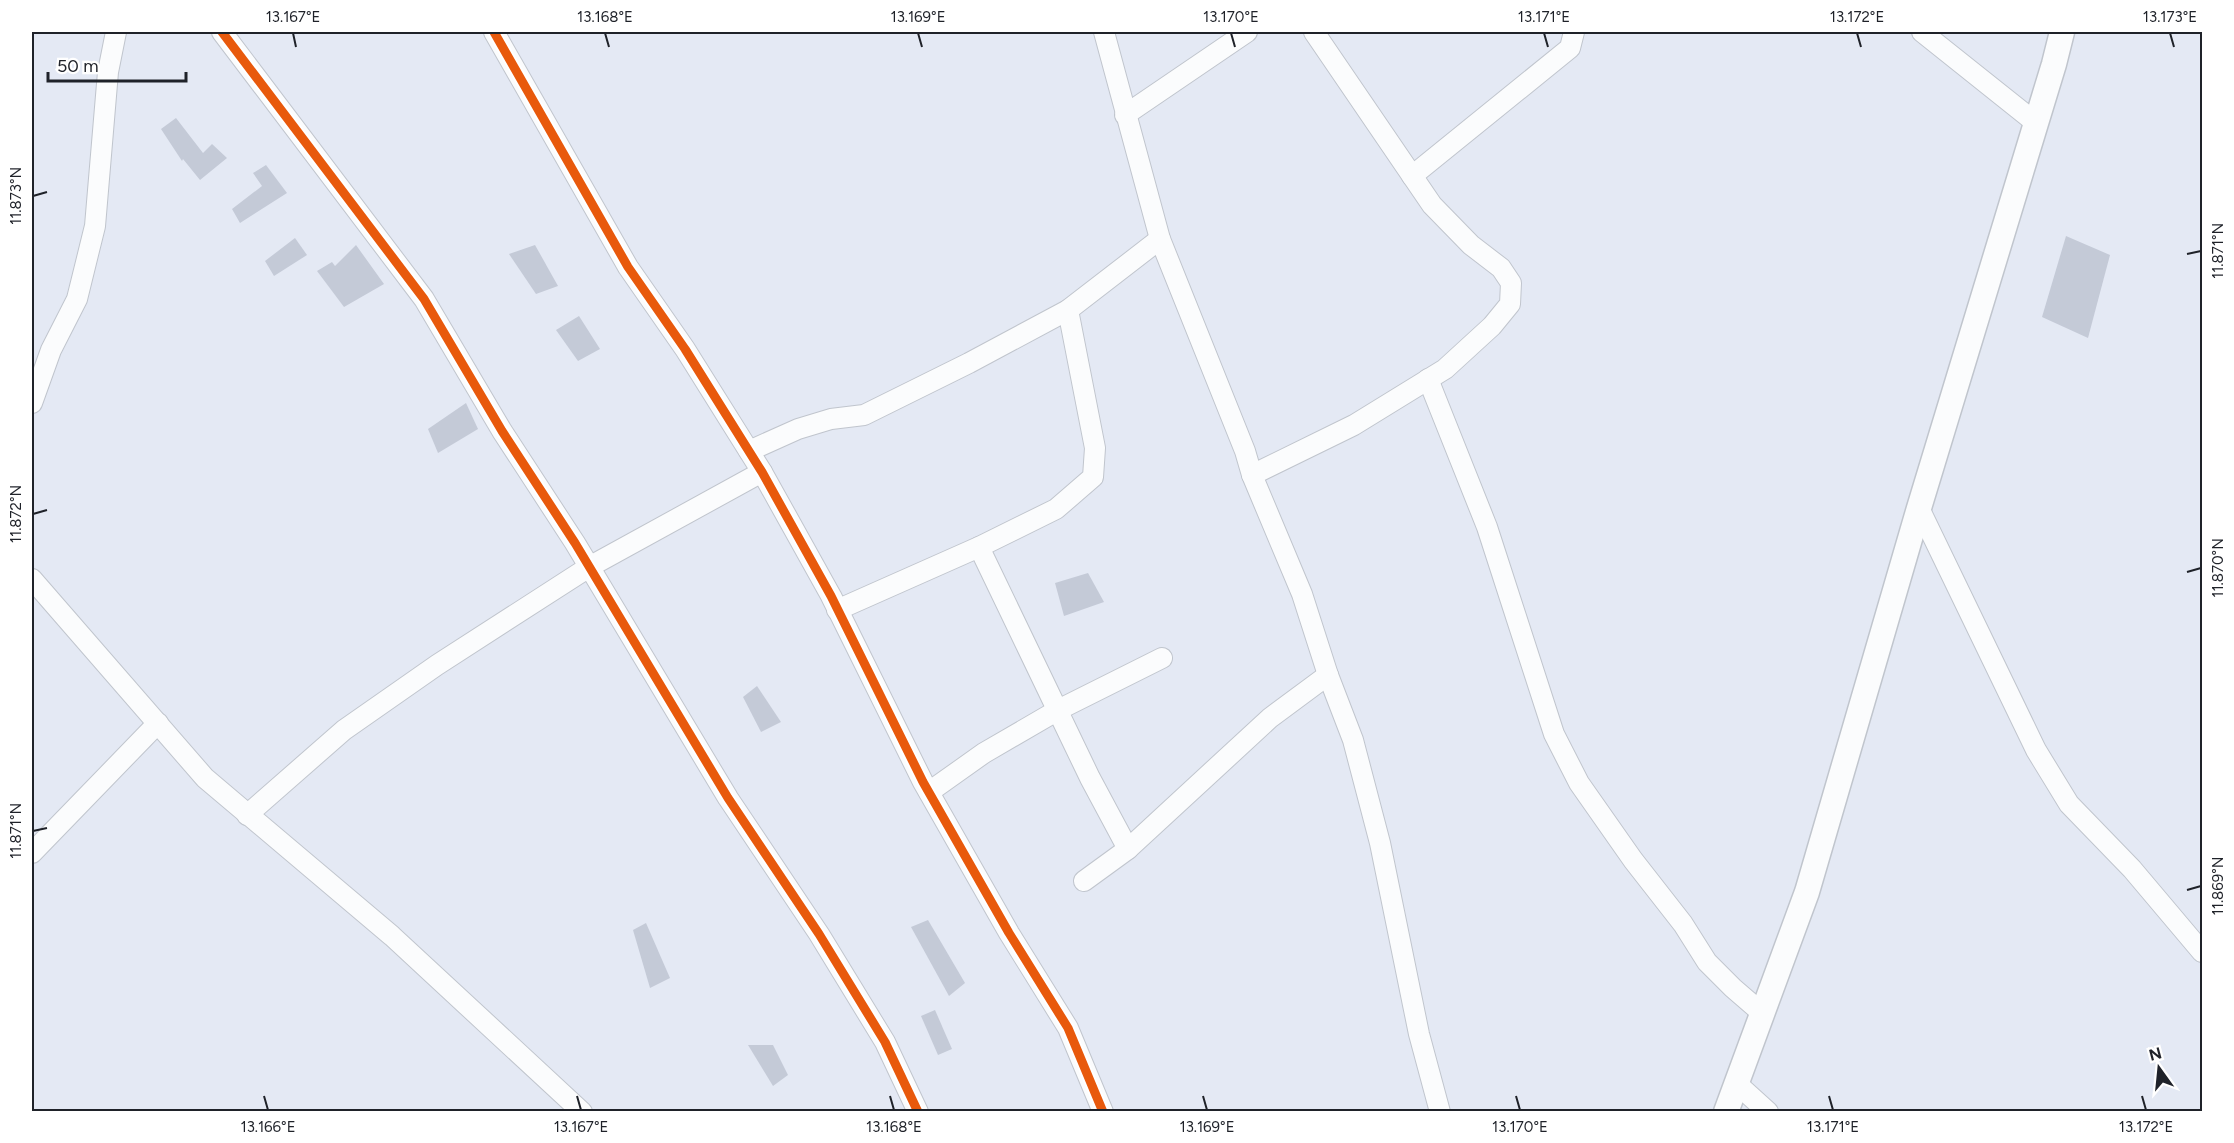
<svg xmlns="http://www.w3.org/2000/svg" width="2234" height="1143" font-family="Figtree,sans-serif">
<style>
.building{fill:#c4cad7}
.lines{fill:none;stroke-linecap:round;stroke-linejoin:round}
.minor-casing{stroke:#c0c5cd;stroke-width:22}
.tertiary-casing{stroke:#c0c5cd;stroke-width:27}
.minor{stroke:#fbfcfd;stroke-width:20}
.tertiary{stroke:#fbfcfd;stroke-width:24}
.cycleway-casing{stroke:#fff;stroke-width:13}
.cycleway{stroke:#e8590c;stroke-width:9}
.ticks{fill:none;stroke:#1f2229;stroke-width:2}
.neatline{fill:none;stroke:#1f2229;stroke-width:2}
.ticks-label{font-size:15px;text-anchor:middle;fill:#1f2229}
</style>
<rect width="100%" height="100%" fill="#e4e9f4"/>
<g class="building">
<path d="M176 118 203 153 212 144 227 158 200 180 183 159 182 161 161 129Z"/>
<path d="M266 165 287 193 240 223 232 209 262 186 253 173Z"/>
<path d="M2066 236 2110 255 2088 338 2042 317Z"/>
<path d="M295 238 307 255 274 276 265 261Z"/>
<path d="M356 245 384 284 344 307 317 271 332 262 335 266Z"/>
<path d="M535 245 558 286 536 294 509 254Z"/>
<path d="M579 316 600 349 578 361 556 330Z"/>
<path d="M466 403 478 429 438 453 428 429Z"/>
<path d="M1088 573 1104 602 1064 616 1055 583Z"/>
<path d="M757 686 781 722 761 732 743 697Z"/>
<path d="M928 920 965 983 949 996 911 927Z"/>
<path d="M646 923 670 978 650 988 633 930Z"/>
<path d="M935 1010 952 1049 938 1055 921 1016Z"/>
<path d="M748 1045H773L788 1075 773 1086Z"/>
</g>
<g class="lines">
<g class="minor-casing">
<g id="minor">
<path d="M222 32 424 299 502 431 575 543 728 798 819 934 885 1042 918 1112"/>
<path d="M494 32 628 267 685 349 762 472 831 596 923 782 1009 933 1068 1028 1103 1112"/>
<path d="M1104 32 1160 239 1245 451 1252 475 1302 594 1328 675 1353 740 1380 843 1419 1034 1440 1112"/>
<path d="M1922 32 2036 123"/>
<path d="M1125 115 1247 32"/>
<path d="M1412 176 1570 48 1574 32"/>
<path d="M1428 379 1487 527 1554 734 1579 783 1633 860 1683 924 1707 962 1733 988 1762 1013"/>
<path d="M32 403 51 350 77 299 95 226 108 72 116 32"/>
<path d="M749 451 798 429 831 419 864 415 969 363 1068 310 1160 239"/>
<path d="M1252 475 1354 425 1445 369 1492 326 1510 304 1511 283 1501 268 1471 245 1432 205 1314 32"/>
<path d="M1919 508 2036 750 2069 804 2132 869 2202 952"/>
<path d="M979 547 1090 778 1128 849"/>
<path d="M32 579 205 778 392 936 582 1112"/>
<path d="M837 610 979 547 1056 509 1093 477 1095 448 1068 310"/>
<path d="M929 792 984 753 1058 710 1162 658"/>
<path d="M247 815 344 730 437 665 589 567 762 472"/>
<path d="M32 853 158 723"/>
<path d="M1084 881 1128 849 1270 718 1328 675"/>
<path d="M1736 1083 1768 1112"/>
</g>
</g>
<g class="tertiary-casing">
<path id="tertiary" d="M1726 1112 1807 892 1919 508 2054 64 2062 32"/>
</g>
<use href="#minor" class="minor"/>
<use href="#tertiary" class="tertiary"/>
<g class="cycleway-casing">
<g id="cycleway">
<path d="M222 32 424 299 502 431 575 543 728 798 819 934 885 1042 918 1112"/>
<path d="M494 32 628 267 685 349 762 472 831 596 923 782 1009 933 1068 1028 1103 1112"/>
</g>
</g>
<use href="#cycleway" class="cycleway"/>
</g>
<path class="ticks" d="M293 33 296 47M605 33 609 47M918 33 922 47M1231 33 1235 47M1544 33 1548 47M1857 33 1861 47M2170 33 2174 47M33 196 47 192M2187 254 2201 251M33 514 47 510M2187 572 2201 568M33 831 47 828M2187 890 2201 886M264 1096 268 1110M577 1096 581 1110M890 1096 894 1110M1203 1096 1207 1110M1516 1096 1520 1110M1829 1096 1833 1110M2142 1096 2146 1110"/>
<rect width="2234" height="1143" fill="none" stroke="#ffffff" stroke-width="66"/>
<g transform="translate(2159 1068) rotate(345)" stroke="#ffffff" stroke-width="4.5" paint-order="stroke">
<path d="M0-4.5L10 22L0 15L-10 22Z" fill="#1f2229"/>
<text y="-9" font-size="16" font-weight="bold" text-anchor="middle" fill="#1f2229">N</text>
</g>
<path d="M48 72v9h138v-9" fill="none" stroke="#1f2229" stroke-width="3"/>
<text x="57" y="72" font-size="18" fill="#1f2229" stroke="#ffffff" stroke-width="4.5" paint-order="stroke">50 m</text>
<rect x="33" y="33" width="2168" height="1077" class="neatline"/>
<g class="ticks-label">
<text x="293" y="22">13.167°E</text>
<text x="605" y="22">13.168°E</text>
<text x="918" y="22">13.169°E</text>
<text x="1231" y="22">13.170°E</text>
<text x="1544" y="22">13.171°E</text>
<text x="1857" y="22">13.172°E</text>
<text x="2170" y="22">13.173°E</text>
<text transform="translate(16 196) rotate(-90)" y="5">11.873°N</text>
<text transform="translate(2218 251) rotate(-90)" y="5">11.871°N</text>
<text transform="translate(16 514) rotate(-90)" y="5">11.872°N</text>
<text transform="translate(2218 568) rotate(-90)" y="5">11.870°N</text>
<text transform="translate(16 831) rotate(-90)" y="5">11.871°N</text>
<text transform="translate(2218 886) rotate(-90)" y="5">11.869°N</text>
<text x="268" y="1132">13.166°E</text>
<text x="581" y="1132">13.167°E</text>
<text x="894" y="1132">13.168°E</text>
<text x="1207" y="1132">13.169°E</text>
<text x="1520" y="1132">13.170°E</text>
<text x="1833" y="1132">13.171°E</text>
<text x="2146" y="1132">13.172°E</text>
</g>
</svg>
